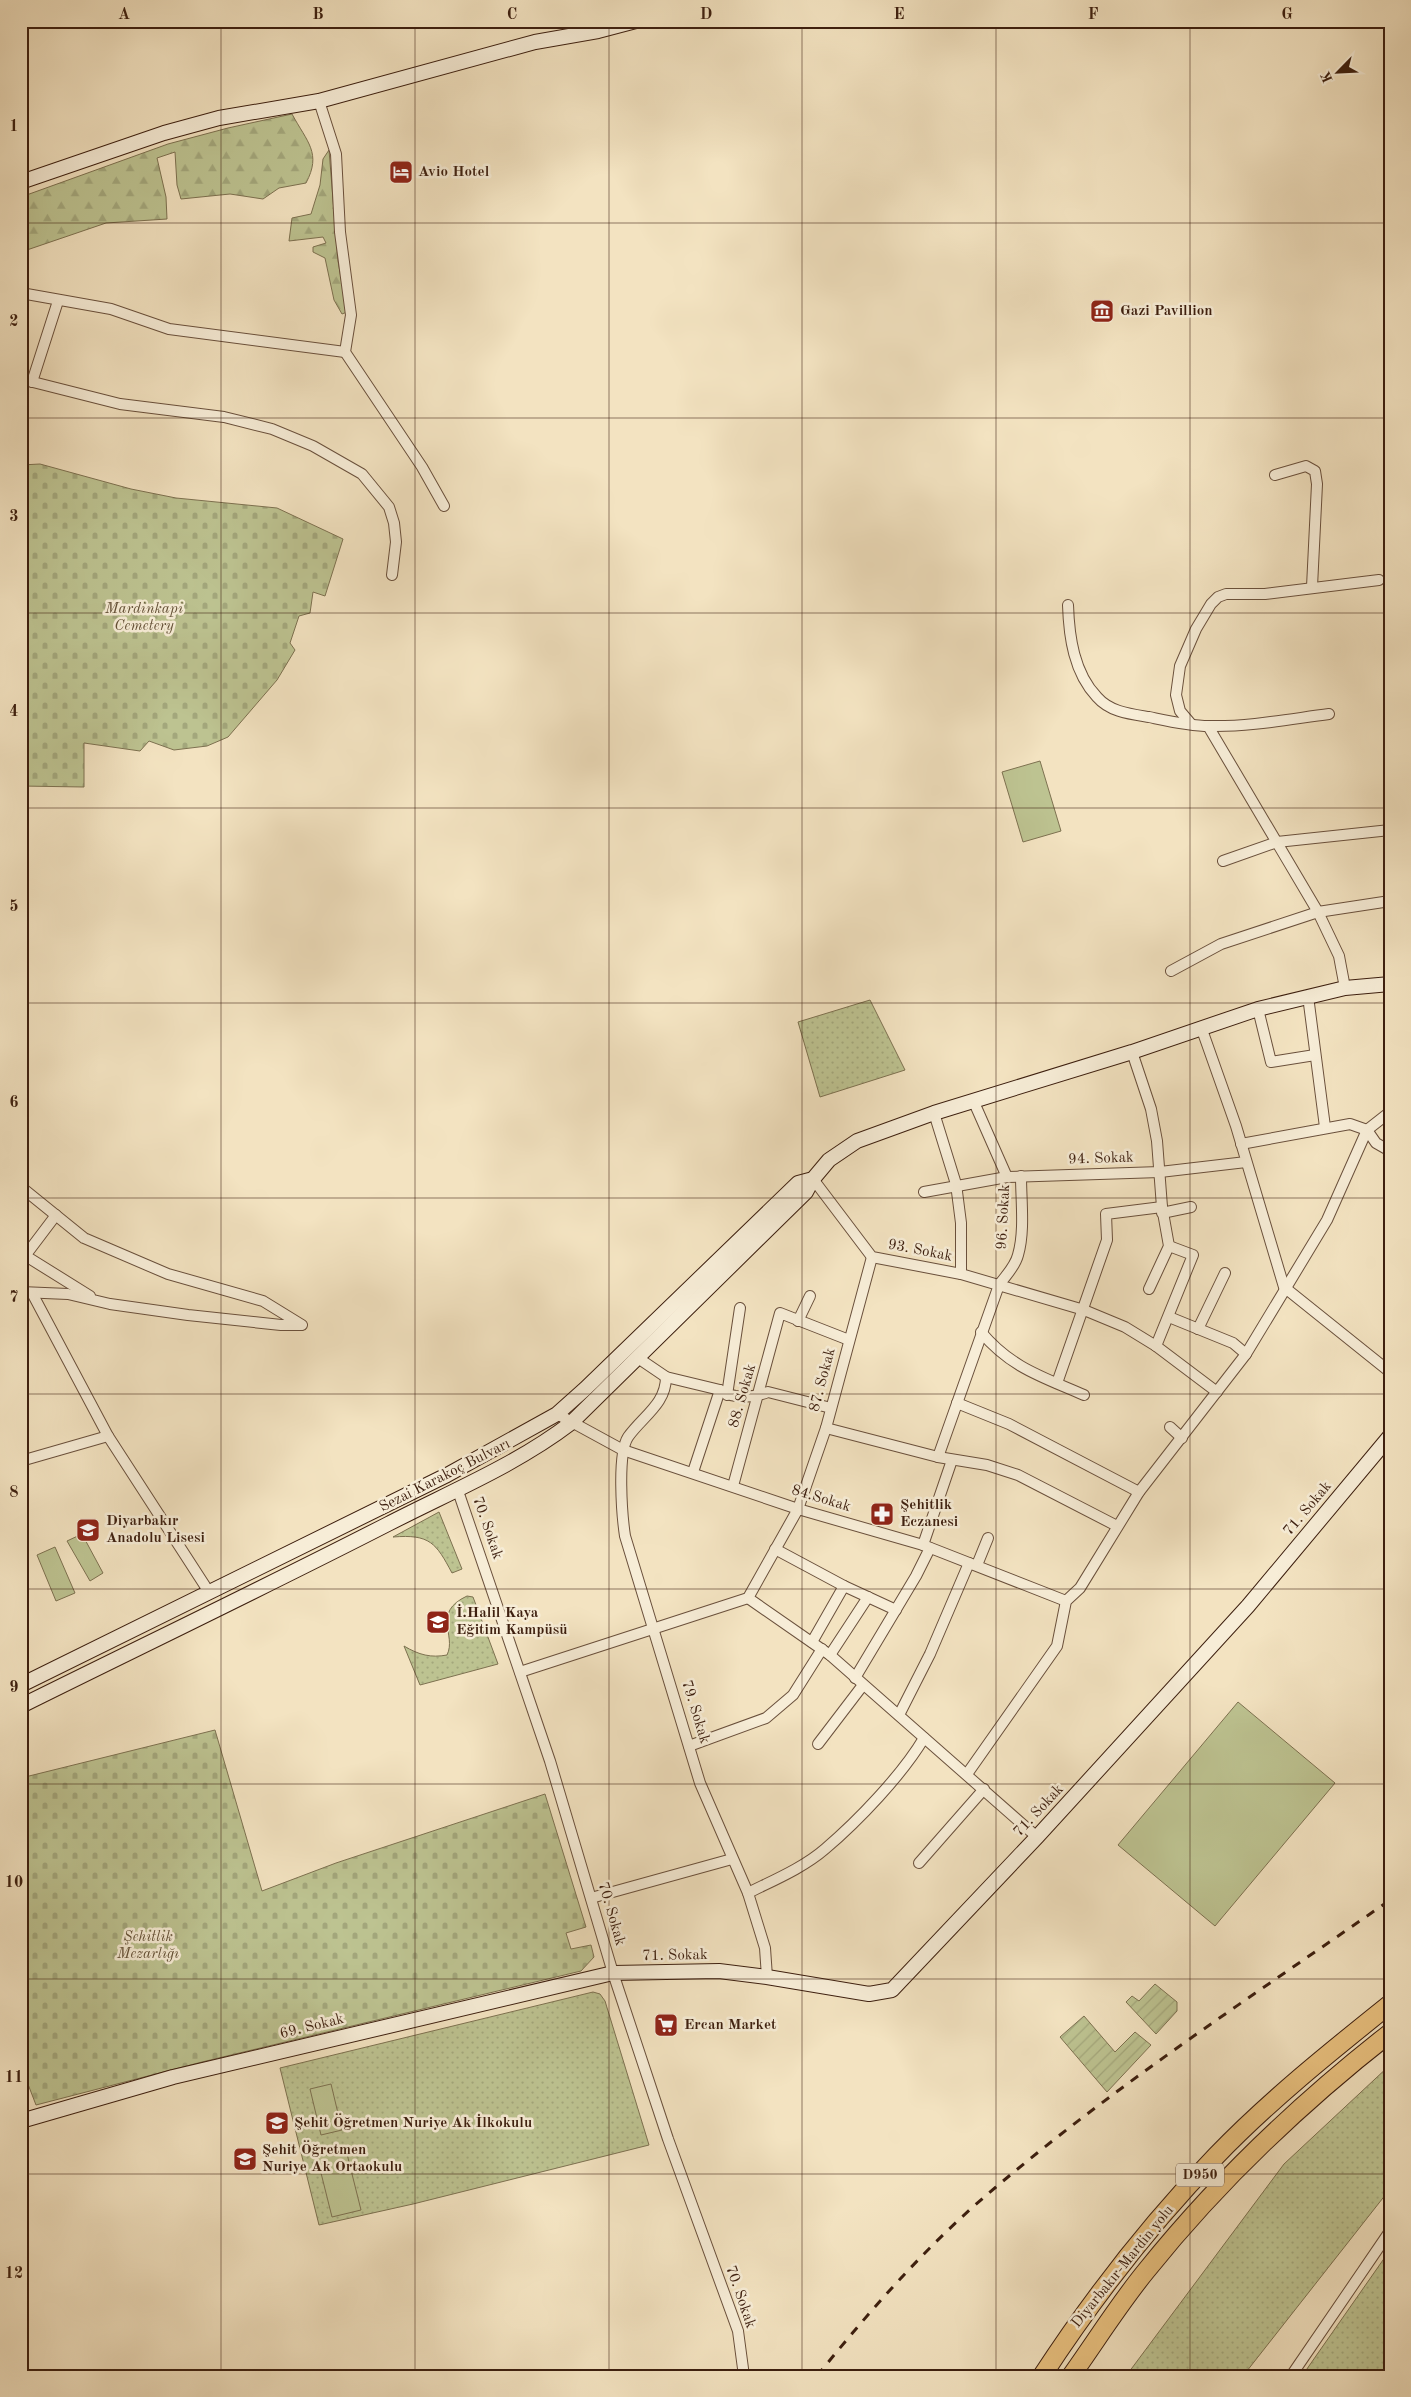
<svg xmlns="http://www.w3.org/2000/svg" width="1411" height="2397" font-family="'Old Standard TT',serif">
<style>
.grass{fill:url(#grass-dots);stroke:#7d7150}
.forest{fill:url(#forest-firs);stroke:#7d7150}
.cemetery{fill:url(#cemetery-stones);stroke:#7d7150}
.garden{fill:url(#garden-furrows);stroke:#7d7150}
.pitch{fill:#bdc391;stroke:#7d7150}
.lines{fill:none;stroke-linecap:round;stroke-linejoin:round}
.street-casing{stroke:#6a503c;stroke-width:12}
.secondary-casing{stroke:#3d1f0f;stroke-width:16}
.highway-casing{stroke:#3d1f0f;stroke-width:20}
.street{stroke:#f7edd7;stroke-width:10}
.secondary{stroke:#f7edd7;stroke-width:14}
.highway{stroke:#eac280;stroke-width:18}
.rail{stroke:#3d1f0f;stroke-width:3;stroke-dasharray:9 9;stroke-linecap:butt}
.grid{fill:none;stroke:#3d1f0f;stroke-width:1;stroke-opacity:0.55}
.labels{text-anchor:middle;dominant-baseline:central;stroke-width:5;stroke-linejoin:round;paint-order:stroke}
.shield{fill:#f7edd7;stroke:#755d4b;stroke-width:1}
.shield-label{font-size:14px;font-weight:bold;fill:#3d1f0f}
.poi-label{font-size:15px;font-weight:bold;fill:#3d1f0f;stroke:#f7edd7;text-anchor:start}
.park-label{font-size:15px;font-style:italic;fill:#635036;stroke:#f7edd7}
.street-label{font-size:15px;fill:#3d1f0f;stroke:#f7edd7}
.neatline{fill:none;stroke:#3d1f0f;stroke-width:2}
.grid-label{font-size:16px;text-anchor:middle;font-weight:bold;fill:#3d1f0f}
</style>
<defs>
<pattern id="grass-dots" width="8" height="8" patternUnits="userSpaceOnUse" patternTransform="scale(1.25)"><rect width="8" height="8" fill="#bdc391"/><path d="M2 2h.1M6 6h.1" fill="none" stroke="#a3a77c" stroke-width="1.8" stroke-linecap="round"/></pattern>
<pattern id="forest-firs" width="22" height="20" patternUnits="userSpaceOnUse" patternTransform="scale(1.25)"><rect width="22" height="20" fill="#bdc391"/><path d="M5 1l3.5 6h-7zM16 11l3.5 6h-7z" fill="#a3a77c"/></pattern>
<pattern id="cemetery-stones" width="16" height="16" patternUnits="userSpaceOnUse" patternTransform="scale(1.25)"><rect width="16" height="16" fill="#bdc391"/><path d="M2 7V4a2 2 0 0 1 4 0v3zM10 15v-3a2 2 0 0 1 4 0v3z" fill="#a3a77c"/></pattern>
<pattern id="garden-furrows" width="10" height="10" patternUnits="userSpaceOnUse" patternTransform="scale(1.25)"><rect width="10" height="10" fill="#bdc391"/><path d="M-1 1l2-2M0 10L10 0M9 11l2-2" fill="none" stroke="#a3a77c"/></pattern>
</defs>
<rect width="100%" height="100%" fill="#f3e3c1"/>
<filter id="stains"><feTurbulence type="fractalNoise" baseFrequency=".004" numOctaves="4"/><feColorMatrix values="0 0 0 0 .2 0 0 0 0 .09 0 0 0 0 .02 0 0 0 .5 -.17"/></filter>
<radialGradient id="worn" r=".72"><stop offset=".6" stop-color="#630" stop-opacity="0"/><stop offset="1" stop-color="#630" stop-opacity=".3"/></radialGradient>
<g class="grass">
<path d="M870 1000 905 1070 820 1097 798 1022Z"/>
<path d="M439 1512 462 1569 452 1573C436 1543 430 1534 393 1537Z"/>
<path d="M467 1596 473 1597 498 1664 420 1685 404 1646C419 1655 431 1658 447 1655 457 1635 431 1613 467 1596Z"/>
<path d="M593 1992 600 1994 605 2001 649 2145 413 2204 319 2225 280 2068Z"/>
<path d="M1390 2065V2189L1243 2376H1126L1284 2164Z"/>
<path d="M1390 2250V2367L1386 2376H1302Z"/>
</g>
<g class="forest">
<path d="M292 114C307 142 322 153 306 183L279 188 263 199 230 194 181 199 177 185 175 152 157 158 166 197 167 219 106 223 21 252V197L168 144 228 128Z"/>
<path d="M329 150 338 261 347 312 342 314 334 300 325 258 313 252V247L326 243 323 237 289 241 292 218 311 214 320 185 323 159Z"/>
</g>
<g class="cemetery">
<path d="M40 464 131 489 176 498 277 508 343 539 325 596 313 592 310 613 299 616 290 643 295 650 277 680 228 737 207 746 174 750 149 741 140 751 84 743V787L21 786V465Z"/>
<path d="M215 1730 262 1891 336 1863 545 1794 586 1927 566 1933 571 1949 591 1945 594 1957 581 1971 202 2062 36 2105 21 2066V1778Z"/>
</g>
<g class="garden">
<path d="M1155 1984 1177 2002V2011L1156 2034 1126 2002 1132 1996 1139 2001Z"/>
<path d="M1084 2016 1115 2052 1135 2032 1151 2045 1107 2092 1060 2037Z"/>
</g>
<g class="pitch">
<path d="M1040 761 1061 831 1023 842 1002 772Z"/>
<path d="M82 1534 103 1573 90 1581 67 1541Z"/>
<path d="M55 1547 75 1593 56 1601 37 1555Z"/>
<path d="M1238 1702 1335 1783 1215 1926 1118 1845Z"/>
<path d="M331 2084 342 2130 321 2135 310 2089Z"/>
<path d="M346 2150 361 2210 332 2217 317 2157Z"/>
</g>
<g class="lines">
<g class="street-casing">
<g id="street">
<path d="M319 101 336 154 340 232 351 315 345 352 422 467 444 506"/>
<path d="M21 293 111 309 169 329 345 352"/>
<path d="M21 379 120 404 224 417 272 429 313 446 362 474 389 507 394 523 396 542 392 575"/>
<path d="M32 382 58 301"/>
<path d="M1275 475 1306 466 1315 471 1317 484 1312 587"/>
<path d="M1068 605C1069 637 1074 673 1097 697 1110 712 1130 714 1149 717 1168 721 1189 726 1209 726 1249 727 1290 719 1329 714"/>
<path d="M1191 724 1180 711 1176 695 1180 666 1196 629 1211 604 1218 597 1226 594H1265L1379 580"/>
<path d="M1208 726 1318 912 1339 956 1345 988"/>
<path d="M1223 861 1277 842 1390 830"/>
<path d="M1171 971 1221 944 1318 912 1390 901"/>
<path d="M1308 996 1325 1127"/>
<path d="M1258 1009 1271 1062 1315 1055"/>
<path d="M1201 1027 1236 1126 1284 1287 1390 1372"/>
<path d="M1132 1052 1151 1109 1157 1141 1162 1207 1169 1246 1149 1289"/>
<path d="M973 1100 1007 1177"/>
<path d="M934 1113 956 1184 961 1223V1274"/>
<path d="M1241 1144 1350 1124 1367 1130 1376 1143 1390 1151"/>
<path d="M813 1179 872 1257 961 1274 1084 1310 1125 1327 1156 1346 1217 1392"/>
<path d="M21 1187 84 1238 168 1274 263 1301 302 1325"/>
<path d="M924 1192 1007 1177 1160 1172 1246 1162"/>
<path d="M1162 1213 1191 1207"/>
<path d="M21 1253 90 1296"/>
<path d="M25 1256 56 1215"/>
<path d="M21 1292 68 1294 110 1304 188 1315 281 1325H301"/>
<path d="M32 1293 108 1436 209 1592"/>
<path d="M1169 1317 1233 1343 1246 1354"/>
<path d="M798 1321 810 1296"/>
<path d="M1198 1329 1225 1273"/>
<path d="M981 1332C1011 1368 1043 1377 1084 1395"/>
<path d="M1156 1346 1193 1255 1169 1246"/>
<path d="M638 1358 666 1377 720 1390C733 1399 753 1398 768 1392L831 1408"/>
<path d="M666 1377C666 1404 643 1416 628 1437 617 1454 622 1516 625 1536L700 1783 748 1893 765 1948 767 1977"/>
<path d="M1057 1383 1107 1240 1106 1214 1162 1207"/>
<path d="M727 1395 740 1308"/>
<path d="M957 1403 1009 1424 1139 1492"/>
<path d="M557 1414 623 1450 798 1509 923 1545 1066 1601"/>
<path d="M1170 1427 1182 1438"/>
<path d="M826 1428 938 1457 987 1465 1018 1475 1117 1526"/>
<path d="M938 1457 999 1285C1006 1275 1015 1267 1018 1255 1025 1231 1021 1201 1021 1176"/>
<path d="M21 1461 108 1436"/>
<path d="M693 1472 720 1390"/>
<path d="M733 1486 780 1313 849 1340"/>
<path d="M457 1488 550 1761 613 1973 668 2139 738 2331 744 2376"/>
<path d="M923 1545 952 1460"/>
<path d="M775 1549 844 1586 896 1610"/>
<path d="M977 1565 988 1538"/>
<path d="M748 1598 830 1655 1037 1837"/>
<path d="M812 1642 844 1586"/>
<path d="M830 1655 868 1597"/>
<path d="M520 1672 748 1598 798 1509 826 1428 872 1257"/>
<path d="M855 1678 916 1576 930 1548"/>
<path d="M899 1715 930 1654 969 1563"/>
<path d="M818 1744 863 1685"/>
<path d="M689 1746 766 1718 793 1695 822 1649"/>
<path d="M967 1774 1057 1646 1066 1601 1080 1588 1139 1492 1246 1354 1327 1220 1367 1130 1390 1112"/>
<path d="M919 1863 984 1789"/>
<path d="M748 1893C774 1880 803 1868 825 1849 858 1821 902 1775 924 1738"/>
<path d="M591 1898 732 1859"/>
<path d="M1291 2376 1390 2231"/>
</g>
</g>
<g class="secondary-casing">
<g id="secondary">
<path d="M21 182 164 133 219 118 319 101 535 42 598 31 636 21"/>
<path d="M21 1685 447 1475 557 1414 585 1389 798 1183 813 1179 829 1160 857 1141 934 1113 1132 1052 1258 1009 1345 988 1390 984"/>
<path d="M21 1706C144 1645 267 1586 388 1524 450 1492 516 1465 571 1423L806 1192 813 1179"/>
<path d="M21 2121 173 2077 613 1973 719 1971 767 1977 869 1994 892 1990 1037 1837 1248 1606 1390 1436"/>
</g>
</g>
<g class="highway-casing">
<g id="highway">
<path d="M1042 2376C1093 2298 1151 2223 1216 2156 1269 2101 1330 2052 1390 2004"/>
<path d="M1071 2376C1096 2341 1119 2304 1146 2271 1219 2180 1298 2105 1390 2033"/>
</g>
</g>
<use href="#street" class="street"/>
<use href="#secondary" class="secondary"/>
<use href="#highway" class="highway"/>
<path class="rail" d="M817 2376C872 2308 929 2243 996 2187 1120 2082 1257 1993 1390 1900"/>
</g>
<path class="grid" d="M221 21V2376M415 21V2376M609 21V2376M802 21V2376M996 21V2376M1190 21V2376M21 223H1390M21 418H1390M21 613H1390M21 808H1390M21 1003H1390M21 1198H1390M21 1394H1390M21 1589H1390M21 1784H1390M21 1979H1390M21 2174H1390"/>
<defs>
<g id="hotel-square" transform="scale(1.25)"><rect x="-9" y="-9" width="18" height="18" rx="4" fill="#8f2418" stroke="#f7edd7"/><path d="M-6-4.5h1.5V1H6V5H4.5V3h-9V5H-6ZM-4 0a1.8 1.8 0 1 1 3.6 0ZM.5 0V-2.5h3Q6-2.5 6 0Z" fill="#fff"/></g>
<g id="museum-square" transform="scale(1.25)"><rect x="-9" y="-9" width="18" height="18" rx="4" fill="#8f2418" stroke="#f7edd7"/><path d="M0-6L6-3V-2H-6V-3ZM-5-1h2V3h-2ZM-1-1h2V3h-2ZM3-1h2V3H3ZM-6 4H6V6H-6Z" fill="#fff"/></g>
<g id="pharmacy-square" transform="scale(1.25)"><rect x="-9" y="-9" width="18" height="18" rx="4" fill="#8f2418" stroke="#f7edd7"/><path d="M-2-6h4v4h4v4h-4v4h-4v-4h-4v-4h4Z" fill="#fff"/></g>
<g id="school-square" transform="scale(1.25)"><rect x="-9" y="-9" width="18" height="18" rx="4" fill="#8f2418" stroke="#f7edd7"/><path d="M0-5L7-2L0 1L-7-2ZM-4 1L0 2.5L4 1V4Q0 6-4 4Z" fill="#fff"/></g>
<g id="supermarket-square" transform="scale(1.25)"><rect x="-9" y="-9" width="18" height="18" rx="4" fill="#8f2418" stroke="#f7edd7"/><path d="M-6-5.5h2.5l.6 2H6L4.5 2H-2.5L-4.4-4H-6ZM-1.5 3.2a1.3 1.3 0 1 0 .1 0ZM3 3.2a1.3 1.3 0 1 0 .1 0Z" fill="#fff"/></g>
</defs>
<g fill-rule="evenodd">
<use href="#hotel-square" x="401" y="172"/>
<use href="#museum-square" x="1102" y="311"/>
<use href="#pharmacy-square" x="882" y="1514"/>
<use href="#school-square" x="88" y="1530"/>
<use href="#school-square" x="438" y="1622"/>
<use href="#supermarket-square" x="666" y="2025"/>
<use href="#school-square" x="277" y="2123"/>
<use href="#school-square" x="245" y="2159"/>
</g>
<g class="labels">
<rect class="shield" x="1176" y="2163.5" width="48" height="23" rx="4"/>
<g class="shield-label">
<text x="1200" y="2175">D950</text>
</g>
<g class="poi-label">
<text x="418" y="172">Avio Hotel</text>
<text x="1120" y="311">Gazi Pavillion</text>
<text x="900" y="1505">Şehitlik<tspan x="900" dy="17">Eczanesi</tspan></text>
<text x="106" y="1521">Diyarbakır<tspan x="106" dy="17">Anadolu Lisesi</tspan></text>
<text x="456" y="1613">İ.Halil Kaya<tspan x="456" dy="17">Eğitim Kampüsü</tspan></text>
<text x="684" y="2025">Ercan Market</text>
<text x="294" y="2123">Şehit Öğretmen Nuriye Ak İlkokulu</text>
<text x="262" y="2150">Şehit Öğretmen<tspan x="262" dy="17">Nuriye Ak Ortaokulu</tspan></text>
</g>
<g class="park-label">
<text x="144" y="609">Mardinkapi<tspan x="144" dy="17">Cemetery</tspan></text>
<text x="148" y="1937">Şehitlik<tspan x="148" dy="17">Mezarlığı</tspan></text>
</g>
<g class="street-label">
<text transform="translate(1101 1159) rotate(-2)">94. Sokak</text>
<text transform="translate(1004 1217) rotate(-87)">96. Sokak</text>
<text transform="translate(920 1251) rotate(11)">93. Sokak</text>
<text transform="translate(823 1380) rotate(-75)">87. Sokak</text>
<text transform="translate(743 1396) rotate(-74)">88. Sokak</text>
<text transform="translate(445 1476) rotate(-27)">Sezai Karakoç Bulvarı</text>
<text transform="translate(821 1499) rotate(17)">84.Sokak</text>
<text transform="translate(1308 1509) rotate(-50)">71. Sokak</text>
<text transform="translate(487 1528) rotate(71)">70. Sokak</text>
<text transform="translate(695 1712) rotate(73)">79. Sokak</text>
<text transform="translate(1039 1811) rotate(-47)">71. Sokak</text>
<text transform="translate(611 1914) rotate(74)">70. Sokak</text>
<text transform="translate(675 1956) rotate(-1)">71. Sokak</text>
<text transform="translate(312 2027) rotate(-14)">69. Sokak</text>
<text transform="translate(1123 2267) rotate(-51)">Diyarbakır-Mardin yolu</text>
<text transform="translate(740 2297) rotate(71)">70. Sokak</text>
</g>
</g>
<rect width="1411" height="2397" fill="none" stroke="#f3e3c1" stroke-width="55"/>
<g transform="translate(1338 72) rotate(246)" stroke="#f7edd7" stroke-width="4" paint-order="stroke">
<path d="M0-4L9 19L0 12L-9 19Z" fill="#3d1f0f"/>
<text y="-8" font-size="14" font-weight="bold" text-anchor="middle" fill="#3d1f0f">K</text>
</g>
<rect x="28" y="28" width="1356" height="2342" class="neatline"/>
<g class="grid-label">
<text x="124" y="19">A</text>
<text x="318" y="19">B</text>
<text x="512" y="19">C</text>
<text x="706" y="19">D</text>
<text x="899" y="19">E</text>
<text x="1093" y="19">F</text>
<text x="1287" y="19">G</text>
<text x="14" y="131">1</text>
<text x="14" y="326">2</text>
<text x="14" y="521">3</text>
<text x="14" y="716">4</text>
<text x="14" y="911">5</text>
<text x="14" y="1107">6</text>
<text x="14" y="1302">7</text>
<text x="14" y="1497">8</text>
<text x="14" y="1692">9</text>
<text x="14" y="1887">10</text>
<text x="14" y="2082">11</text>
<text x="14" y="2278">12</text>
</g>
<rect width="100%" height="100%" filter="url(#stains)"/>
<rect width="100%" height="100%" fill="url(#worn)"/>
</svg>
